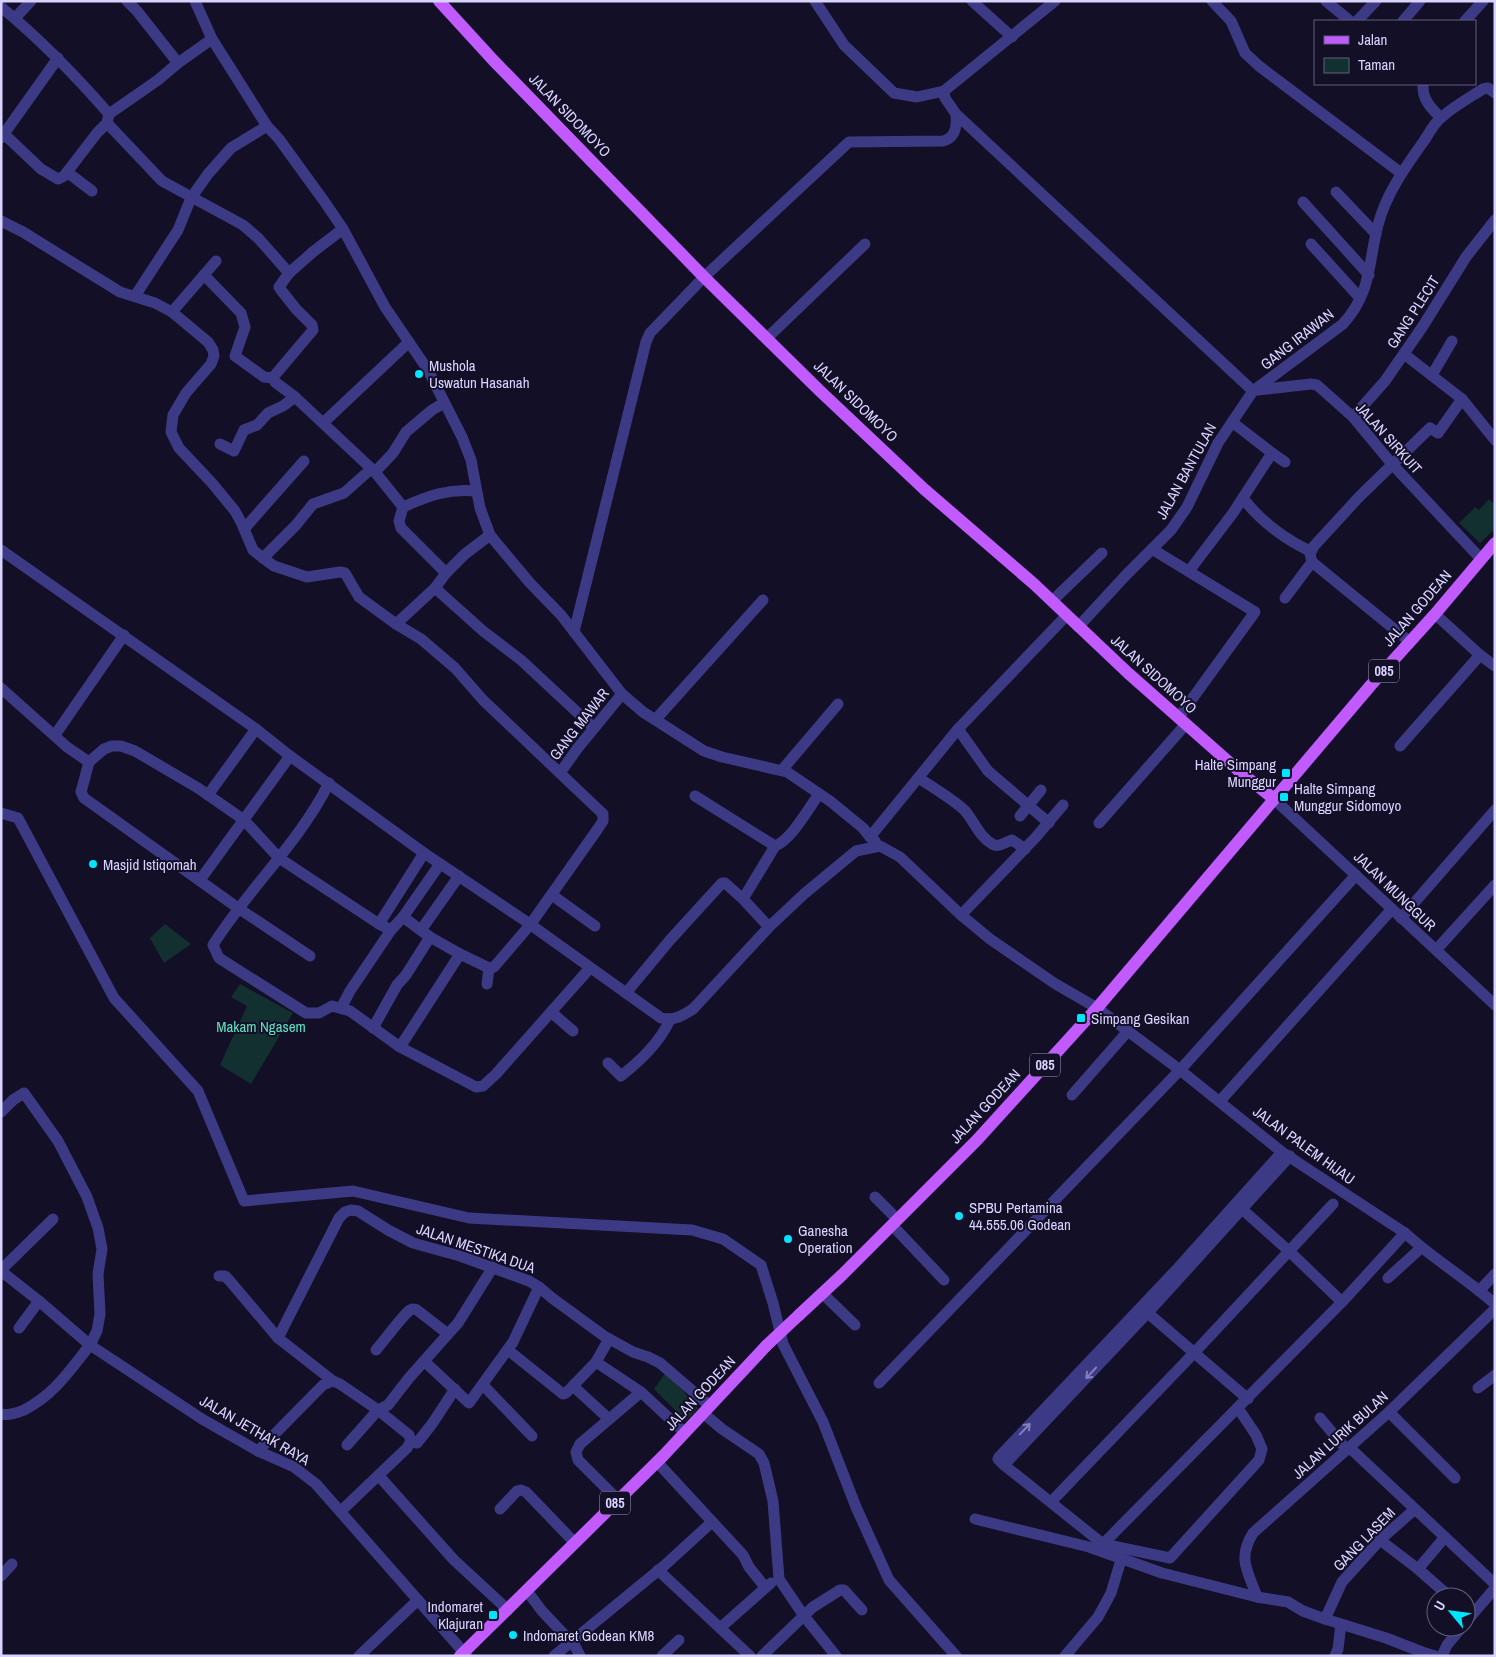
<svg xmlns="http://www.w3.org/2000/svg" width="1496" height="1657" font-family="'Archivo Narrow',sans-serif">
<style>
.green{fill:#12302f}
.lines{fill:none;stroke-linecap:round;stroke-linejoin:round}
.minor{stroke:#3d3a85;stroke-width:11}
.major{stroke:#c25bff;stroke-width:12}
.major-bridge{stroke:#c25bff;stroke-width:12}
.oneway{stroke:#837fbc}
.poi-dot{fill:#00e5ff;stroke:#130f26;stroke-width:2}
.labels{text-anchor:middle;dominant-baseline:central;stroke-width:4;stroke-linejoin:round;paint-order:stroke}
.shield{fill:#130f26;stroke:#9e99be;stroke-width:1}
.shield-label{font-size:14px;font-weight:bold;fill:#d9d4ff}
.street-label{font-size:15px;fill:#d9d4ff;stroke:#130f26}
.poi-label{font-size:15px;fill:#d9d4ff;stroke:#130f26;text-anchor:start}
.park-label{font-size:15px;fill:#5fe0c0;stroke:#130f26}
</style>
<rect width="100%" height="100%" fill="#130f26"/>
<g class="green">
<path d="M1489 499 1493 503 1495 501V529L1480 543 1459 523 1475 507 1479 510Z"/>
<path d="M165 924 191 944 164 963 150 938Z"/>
<path d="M240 984 293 1013 251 1084 220 1065 247 1006 231 997Z"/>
<path d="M666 1372 698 1408 686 1421 654 1389Z"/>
</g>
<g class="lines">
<g class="minor">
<path d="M127 1 137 11 178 63"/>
<path d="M195 1 212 39 267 126 279 139 324 201 343 229 385 307 428 370 462 437 471 460 480 508 490 535 494 540 530 583 561 615 622 694 643 712 704 751 722 757 787 772 830 801 863 828 870 837"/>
<path d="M815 1 844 45 894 93 917 97 944 91 945 98 956 114 1253 391"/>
<path d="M972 1 1012 37"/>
<path d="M1212 1 1231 21 1245 53 1259 66 1401 173"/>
<path d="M1326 1 1350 21"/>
<path d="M1 7C41 40 75 75 109 114L107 123 162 181 243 225 258 238 289 273 279 287 281 290 296 309 312 325 313 330 275 375 273 378 275 382 295 397 375 472 403 507C428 496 449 488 476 491"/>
<path d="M15 18 31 1"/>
<path d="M1357 21 1376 1"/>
<path d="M1403 21 1420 1"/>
<path d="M1465 21 1483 1"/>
<path d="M1423 84C1422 99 1430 107 1440 117"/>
<path d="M944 91 1055 1"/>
<path d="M109 114 158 80 178 63 212 39"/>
<path d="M1 131 41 169 58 179 64 176 97 133 107 123"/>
<path d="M1 138 58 58"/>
<path d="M67 172 92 191"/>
<path d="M1336 192 1376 234"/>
<path d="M1303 202 1369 275"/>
<path d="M1 221 23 232 120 292 155 303 172 312 208 342 213 350 214 356 211 364 186 393 173 415 171 432 179 448 212 483 235 511 242 524 253 550 263 558 274 566 307 577 340 572 345 573 359 597 396 624 421 639 455 668 483 700 603 814V821L597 830 530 925 494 967 489 968 460 954 400 1047"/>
<path d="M1311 244 1360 298"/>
<path d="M289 273 314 251 343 229"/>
<path d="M204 275 241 313 245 327 235 356 264 377 273 378"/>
<path d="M135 296 178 230 191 198 208 174 231 148 267 126"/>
<path d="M172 312 216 261"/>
<path d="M767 338 865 244"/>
<path d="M1404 354 1462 399 1495 440"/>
<path d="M1432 375 1452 341"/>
<path d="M1258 390 1311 384 1317 385 1353 417 1392 464 1481 559"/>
<path d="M1353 417 1385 381 1423 326 1466 257 1495 220"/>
<path d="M1232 422 1272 453 1285 462"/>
<path d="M323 423 409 342"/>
<path d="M220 444 234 451 244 430 257 425 268 413 283 406 295 397"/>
<path d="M375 472 393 453 406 432 432 410 444 403"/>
<path d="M1243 498C1259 520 1286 540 1310 551"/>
<path d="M403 507 399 521 401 528 446 573"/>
<path d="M244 529 304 461"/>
<path d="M1152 549 1255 612 1179 717"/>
<path d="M1 550 256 729 290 756 424 853 524 920 661 1018C674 1021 682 1016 693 1009L769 927 804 894 856 851 880 846 900 857 961 915 990 939 1054 983 1097 1008 1180 1070 1282 1152 1405 1233C1433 1259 1466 1278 1495 1304"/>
<path d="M263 558 296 525 313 504 344 493 371 469"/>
<path d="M1189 571 1233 513 1272 453"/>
<path d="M435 588 483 631 521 660 594 728"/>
<path d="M1285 598 1312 562"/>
<path d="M1052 601 1102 553"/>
<path d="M1435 614 1480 655 1495 666"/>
<path d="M396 624 435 588 446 573 465 554 490 535"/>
<path d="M1078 627 1127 574 1171 530 1187 507 1218 443 1253 391 1343 324C1372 292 1368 263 1378 225 1386 193 1407 165 1426 138 1430 131 1435 122 1442 117 1454 106 1469 98 1483 89L1488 88 1495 93"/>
<path d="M574 632 646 342 650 333 704 277 849 142 943 141C956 138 957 126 956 114"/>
<path d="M1410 642 1312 562 1310 554 1314 546 1359 497 1430 428 1438 433 1462 399"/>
<path d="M1 688 67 747 89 762 81 792 84 798 238 908 310 956"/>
<path d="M656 719 763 600"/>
<path d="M958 729 988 771 1049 823"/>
<path d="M55 735 124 635"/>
<path d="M1400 746 1480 655"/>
<path d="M89 762 104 749 112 746H121L135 751 198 788 244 820 279 858 379 924 424 853"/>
<path d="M782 770 838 704"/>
<path d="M560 773 577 749 622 694"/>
<path d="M919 778C930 786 959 803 966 812 975 823 980 838 994 845 999 847 1006 842 1012 840L1025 849"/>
<path d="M329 783C299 843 248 889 213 945L219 958 306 1013H319L332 1006 350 1011 400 1047 476 1087 483 1086 496 1074 590 968"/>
<path d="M208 795 256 729"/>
<path d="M695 796 775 846C792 839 808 809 819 794"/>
<path d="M1274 799 1495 1005"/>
<path d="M1 813 18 818 114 998 198 1091 244 1201 353 1191 469 1218 692 1230 723 1239 761 1265 773 1303 783 1344 823 1422 856 1507 889 1580 956 1656"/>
<path d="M1020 816 1041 790"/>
<path d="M1099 823 1186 724"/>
<path d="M875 841 870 837 958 729 1066 616"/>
<path d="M200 880 290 756"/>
<path d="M552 895 595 926"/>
<path d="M743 899 775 846"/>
<path d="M961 915 1036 837 1063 805"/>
<path d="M403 917 440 864"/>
<path d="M1401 918 1495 810"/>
<path d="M379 924 391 930 403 917 430 937 460 954"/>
<path d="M421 930 459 876"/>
<path d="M1436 950 1495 885"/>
<path d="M487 984 489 968"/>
<path d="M626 993 670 940 722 883H725L743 899 769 927"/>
<path d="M341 1008 350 991 391 930"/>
<path d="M551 1012 573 1031"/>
<path d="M373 1028 397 985 406 975 430 937"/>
<path d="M608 1063 621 1076C641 1060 659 1043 670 1020"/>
<path d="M1072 1095 1128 1031"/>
<path d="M1220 1101 1392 909"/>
<path d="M1 1112 13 1100 24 1093 58 1141 87 1197 98 1228 102 1249 98 1274 100 1314 97 1331 90 1345 39 1301 1 1271"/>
<path d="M1282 1152 1178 1268 999 1457 998 1459 1004 1465 1103 1544 1342 1302 1405 1233"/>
<path d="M875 1197 897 1219"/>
<path d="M1243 1210 1290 1252 1342 1302"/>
<path d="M892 1225 944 1280"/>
<path d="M1 1270 53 1219"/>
<path d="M219 1276H225L229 1280 278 1338 333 1381"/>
<path d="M1388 1278 1421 1248"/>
<path d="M1479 1291 1495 1274"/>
<path d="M822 1293 855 1325"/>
<path d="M1142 1308 1248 1399"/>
<path d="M19 1328 39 1301"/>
<path d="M278 1338 339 1218 345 1212 351 1210 358 1211 388 1230 413 1243 460 1256 529 1281 539 1287 552 1298 604 1336 633 1352 648 1357 660 1363 710 1406"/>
<path d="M376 1350C384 1341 402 1316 410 1310 413 1308 414 1309 417 1310L448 1334"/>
<path d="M508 1350 563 1394 566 1393 596 1362 609 1339"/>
<path d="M424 1361 469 1403 513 1342 539 1287"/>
<path d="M596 1362 641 1392 685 1433"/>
<path d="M879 1383 1180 1070 1356 875"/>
<path d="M483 1385 532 1436"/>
<path d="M573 1386 609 1419"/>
<path d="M1478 1388 1495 1375"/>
<path d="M1389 1412 1455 1478"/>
<path d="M703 1413 722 1429 759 1454 764 1463 773 1501 779 1579 804 1616 836 1656"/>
<path d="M1 1414C9 1416 17 1413 24 1410 54 1395 70 1370 90 1345L202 1419 258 1451 294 1467 316 1484 467 1656"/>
<path d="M1320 1418 1347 1450"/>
<path d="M411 1441 417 1443 432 1424 455 1389"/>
<path d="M347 1445 378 1410 388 1405 409 1378 448 1334 458 1323 493 1267"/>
<path d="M1350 1448 1495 1584"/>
<path d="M258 1451 323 1385 333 1381 340 1384 378 1410 409 1435 411 1441 407 1448 341 1511"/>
<path d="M657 1462 743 1555 749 1567 765 1587"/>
<path d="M1004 1465 1154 1306 1290 1156"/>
<path d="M379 1476 454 1560 508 1610"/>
<path d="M618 1500 578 1460 576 1452 580 1444 641 1392"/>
<path d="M1051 1502 1194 1353 1333 1204"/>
<path d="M500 1509 517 1491 521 1490 526 1492 575 1543"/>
<path d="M975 1519 1089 1547 1162 1573 1257 1597 1288 1602 1303 1611 1325 1619 1386 1638 1422 1652 1435 1656"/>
<path d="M1445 1537 1418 1569 1450 1597"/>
<path d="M1380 1540 1418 1569"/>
<path d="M1103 1544 1170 1558 1259 1460 1262 1449 1256 1435 1238 1408"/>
<path d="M658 1570 750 1656"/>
<path d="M1 1576 12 1564"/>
<path d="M527 1591 542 1611 575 1646 580 1656"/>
<path d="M1257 1597C1248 1571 1237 1559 1253 1533L1389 1412 1495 1309"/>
<path d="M1325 1619 1342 1582 1380 1540 1415 1509"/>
<path d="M1466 1622 1495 1588"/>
<path d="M720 1628 771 1583"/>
<path d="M359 1656 418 1600"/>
<path d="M554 1656 665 1565 712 1522"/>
<path d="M662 1656 679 1640"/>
<path d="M762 1656 813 1607 840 1590H844L862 1610"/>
<path d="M1065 1656 1098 1617 1111 1593 1121 1560"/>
<path d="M1335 1656 1338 1649 1341 1624"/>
<path d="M1442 1656 1447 1645 1462 1627"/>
</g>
<g class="major">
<path d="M439 1 493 60 704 277 820 391 924 489 1034 584 1128 673 1239 771 1274 799"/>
<path d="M799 1315 842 1275 977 1140 1097 1008 1371 685 1435 614 1495 543"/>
<path d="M460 1656 663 1456 766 1346"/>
</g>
<path class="major-bridge" d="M766 1346 799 1315"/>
</g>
<defs><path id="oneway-shaft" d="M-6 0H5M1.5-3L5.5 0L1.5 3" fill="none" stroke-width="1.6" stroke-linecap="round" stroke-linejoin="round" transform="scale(1.25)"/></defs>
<g class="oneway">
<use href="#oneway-shaft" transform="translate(1091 1373) rotate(133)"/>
<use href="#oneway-shaft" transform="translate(1025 1429) rotate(-46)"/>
</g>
<g class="poi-dot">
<circle cx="419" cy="374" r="5"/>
<rect x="1281" y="768" width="10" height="10" rx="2.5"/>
<rect x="1279" y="792" width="10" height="10" rx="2.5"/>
<circle cx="93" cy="864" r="5"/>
<rect x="1076" y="1013" width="10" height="10" rx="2.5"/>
<circle cx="959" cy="1216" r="5"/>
<circle cx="788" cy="1239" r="5"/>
<rect x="488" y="1610" width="10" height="10" rx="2.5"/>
<circle cx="513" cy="1635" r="5"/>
</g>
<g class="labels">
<g class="shield">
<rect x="1369" y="659.5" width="30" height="23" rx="4"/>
<rect x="1030" y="1053.5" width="30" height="23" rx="4"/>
<rect x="600" y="1491.5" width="30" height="23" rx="4"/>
</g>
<g class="shield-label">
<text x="1384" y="671">085</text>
<text x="1045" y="1065">085</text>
<text x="615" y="1503">085</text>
</g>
<g class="street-label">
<text transform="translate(570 115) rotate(46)">JALAN SIDOMOYO</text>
<text transform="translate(1413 312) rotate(-57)">GANG PLECIT</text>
<text transform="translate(1297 339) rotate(-38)">GANG IRAWAN</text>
<text transform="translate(856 401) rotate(44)">JALAN SIDOMOYO</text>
<text transform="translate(1389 438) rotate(48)">JALAN SIRKUIT</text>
<text transform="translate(1186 471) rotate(-61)">JALAN BANTULAN</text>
<text transform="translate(1417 608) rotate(-49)">JALAN GODEAN</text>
<text transform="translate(1154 674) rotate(42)">JALAN SIDOMOYO</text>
<text transform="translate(579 724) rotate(-52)">GANG MAWAR</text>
<text transform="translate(1395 891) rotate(44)">JALAN MUNGGUR</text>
<text transform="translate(985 1106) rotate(-47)">JALAN GODEAN</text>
<text transform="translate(1304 1145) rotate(36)">JALAN PALEM HIJAU</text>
<text transform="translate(476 1248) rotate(19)">JALAN MESTIKA DUA</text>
<text transform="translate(700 1393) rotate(-47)">JALAN GODEAN</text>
<text transform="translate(255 1430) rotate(30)">JALAN JETHAK RAYA</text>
<text transform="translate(1340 1435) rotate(-42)">JALAN LURIK BULAN</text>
<text transform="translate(1364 1539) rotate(-46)">GANG LASEM</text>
</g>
<g class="poi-label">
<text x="429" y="365">Mushola<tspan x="429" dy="17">Uswatun Hasanah</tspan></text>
<text x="1276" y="764" text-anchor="end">Halte Simpang<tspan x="1276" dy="17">Munggur</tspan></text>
<text x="1294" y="788">Halte Simpang<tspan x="1294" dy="17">Munggur Sidomoyo</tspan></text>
<text x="103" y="864">Masjid Istiqomah</text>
<text x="1091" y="1018">Simpang Gesikan</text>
<text x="969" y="1207">SPBU Pertamina<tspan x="969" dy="17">44.555.06 Godean</tspan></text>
<text x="798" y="1230">Ganesha<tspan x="798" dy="17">Operation</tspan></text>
<text x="483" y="1606" text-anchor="end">Indomaret<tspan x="483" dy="17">Klajuran</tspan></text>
<text x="523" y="1635">Indomaret Godean KM8</text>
</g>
<g class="park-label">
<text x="261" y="1026">Makam Ngasem</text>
</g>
</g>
<rect width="1496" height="1657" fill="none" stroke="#d9d4ff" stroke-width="5"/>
<rect x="1314" y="20" width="162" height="65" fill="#130f26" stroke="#625e7d"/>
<rect x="1324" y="36" width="25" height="8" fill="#c25bff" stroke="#625e7d"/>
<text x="1358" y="45" font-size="15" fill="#d9d4ff">Jalan</text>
<rect x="1324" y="58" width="25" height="15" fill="#12302f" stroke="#625e7d"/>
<text x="1358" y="70" font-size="15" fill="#d9d4ff">Taman</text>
<g transform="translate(1451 1612) rotate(299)"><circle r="24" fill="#130f26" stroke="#625e7d"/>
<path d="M0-4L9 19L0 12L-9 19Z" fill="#00e5ff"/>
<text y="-8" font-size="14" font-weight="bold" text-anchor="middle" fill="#d9d4ff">U</text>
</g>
</svg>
